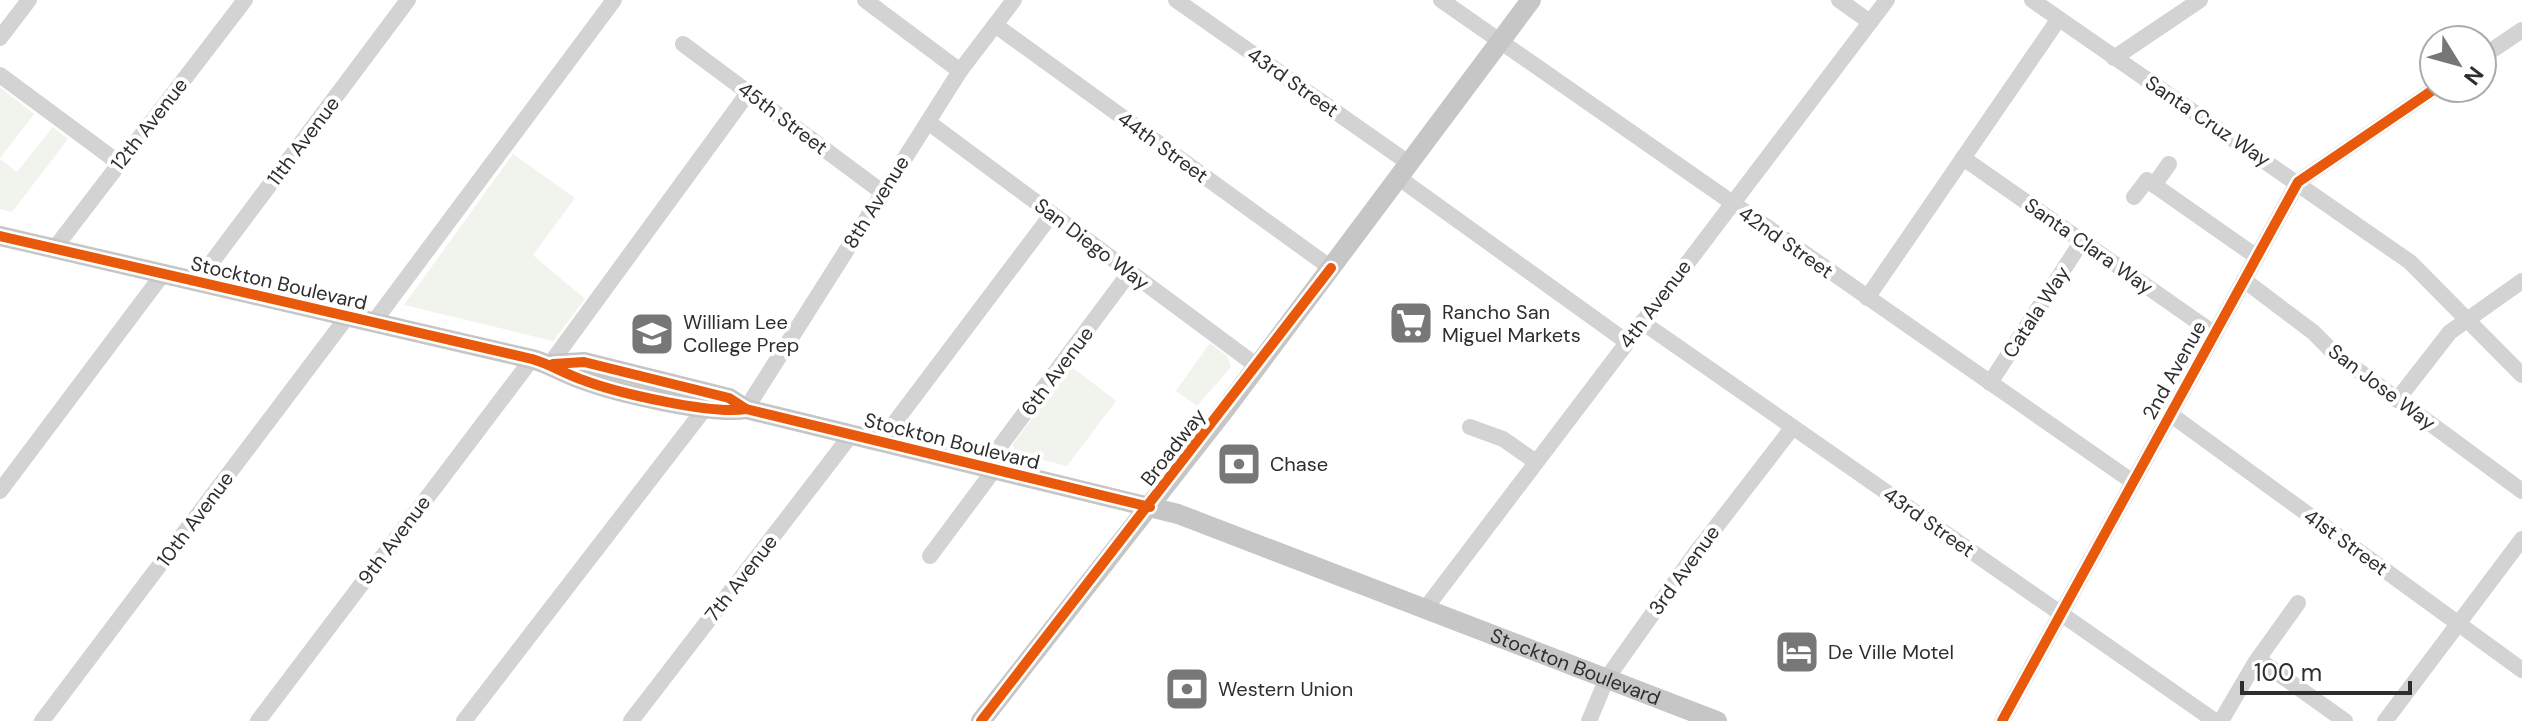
<svg xmlns="http://www.w3.org/2000/svg" width="2522" height="721" font-family="'DM Sans',sans-serif">
<style>
.green{fill:#f1f4ec}
.lines{fill:none;stroke-linecap:round;stroke-linejoin:round}
.minor{stroke:#d3d3d3;stroke-width:16}
.major{stroke:#c6c6c6;stroke-width:20}
.cycleway-casing{stroke:#fff;stroke-width:15}
.cycleway{stroke:#e8590c;stroke-width:10}
.labels{text-anchor:middle;dominant-baseline:central;stroke-width:8;stroke-linejoin:round;paint-order:stroke}
.street-label{font-size:20px;fill:#2e2e2e;stroke:#fff}
.poi-label{font-size:20px;fill:#2e2e2e;stroke:#fff;text-anchor:start}
</style>
<rect width="100%" height="100%" fill="#fff"/>
<g class="green">
<path d="M0 87 34 114 0 158Z"/>
<path d="M53 127 68 139 12 212 0 209V159L17 172Z"/>
<path d="M513 154 575 198 533 255 585 299 553 341 404 305Z"/>
<path d="M1210 343 1227 356 1231 367 1197 406 1176 391Z"/>
<path d="M1072 367 1116 401 1067 466 1015 453 1013 444Z"/>
</g>
<g class="lines">
<g class="minor">
<path d="M865 0 960 71"/>
<path d="M1176 0 1410 164"/>
<path d="M1441 0 2133 482"/>
<path d="M1839 0 1870 22"/>
<path d="M2032 0 2410 262 2522 375"/>
<path d="M995 25 1331 268"/>
<path d="M0 38 29 0"/>
<path d="M683 44 882 192"/>
<path d="M2482 57 2522 30"/>
<path d="M2114 58 2200 0"/>
<path d="M0 75 119 163"/>
<path d="M928 122 1257 366"/>
<path d="M1963 158 2215 334"/>
<path d="M1399 178 1627 342"/>
<path d="M2154 185 2169 164"/>
<path d="M2134 197 2147 180 2257 257"/>
<path d="M54 249 245 0"/>
<path d="M2244 280 2313 332 2333 352 2522 491"/>
<path d="M197 282 408 0"/>
<path d="M1867 298 2058 20"/>
<path d="M1642 322 2215 721"/>
<path d="M373 323 614 0"/>
<path d="M550 364 748 93"/>
<path d="M1990 383 2082 241"/>
<path d="M2397 400 2450 332 2522 281"/>
<path d="M746 409 960 71 1014 0"/>
<path d="M2170 414 2522 670"/>
<path d="M1470 427 1503 439 1536 462"/>
<path d="M880 442 1052 214"/>
<path d="M983 469 1130 272"/>
<path d="M0 491 163 274"/>
<path d="M930 556 994 470"/>
<path d="M1425 609 1887 0"/>
<path d="M2258 659 2345 721"/>
<path d="M42 721 347 317"/>
<path d="M258 721 532 359"/>
<path d="M464 721 706 407"/>
<path d="M631 721 851 435"/>
<path d="M1589 721 1607 678 1695 554 1793 427"/>
<path d="M2002 721 2298 182 2436 88"/>
<path d="M2221 721 2255 663 2298 603"/>
<path d="M2385 721 2522 539"/>
</g>
<g class="major">
<path d="M0 236 532 359C550 364 565 374 583 380 617 393 713 415 746 409"/>
<path id="s1" d="M550 364 584 362 729 398 746 409 1178 514 1717 721"/>
<path d="M981 721 1226 408 1531 0"/>
</g>
<g class="cycleway-casing">
<g id="cycleway">
<path d="M0 236 532 359C550 364 565 374 583 380 617 393 713 415 746 409"/>
<path d="M553 364 584 362 729 398 746 409 1150 507"/>
<path d="M981 721 1331 268"/>
<path d="M2002 721 2298 182 2436 88"/>
</g>
</g>
<use href="#cycleway" class="cycleway"/>
</g>
<defs>
<g id="supermarket-square" transform="scale(2.3)"><rect x="-9" y="-9" width="18" height="18" rx="4" fill="#777" stroke="#fff"/><path d="M-6-5.5h2.5l.6 2H6L4.5 2H-2.5L-4.4-4H-6ZM-1.5 3.2a1.3 1.3 0 1 0 .1 0ZM3 3.2a1.3 1.3 0 1 0 .1 0Z" fill="#fff"/></g>
<g id="school-square" transform="scale(2.3)"><rect x="-9" y="-9" width="18" height="18" rx="4" fill="#777" stroke="#fff"/><path d="M0-5L7-2L0 1L-7-2ZM-4 1L0 2.5L4 1V4Q0 6-4 4Z" fill="#fff"/></g>
<g id="bank-square" transform="scale(2.3)"><rect x="-9" y="-9" width="18" height="18" rx="4" fill="#777" stroke="#fff"/><path d="M-6-4H6V4H-6ZM0-2.3a2.3 2.3 0 1 0 0 4.6a2.3 2.3 0 1 0 0-4.6Z" fill="#fff"/></g>
<g id="hotel-square" transform="scale(2.3)"><rect x="-9" y="-9" width="18" height="18" rx="4" fill="#777" stroke="#fff"/><path d="M-6-4.5h1.5V1H6V5H4.5V3h-9V5H-6ZM-4 0a1.8 1.8 0 1 1 3.6 0ZM.5 0V-2.5h3Q6-2.5 6 0Z" fill="#fff"/></g>
</defs>
<g fill-rule="evenodd">
<use href="#supermarket-square" x="1411" y="323"/>
<use href="#school-square" x="652" y="334"/>
<use href="#bank-square" x="1239" y="464"/>
<use href="#hotel-square" x="1797" y="652"/>
<use href="#bank-square" x="1187" y="689"/>
</g>
<g class="labels">
<g class="street-label">
<text transform="translate(1293 82) rotate(35)">43rd Street</text>
<text transform="translate(783 118) rotate(37)">45th Street</text>
<text transform="translate(2208 121) rotate(34)">Santa Cruz Way</text>
<text transform="translate(149 124) rotate(-52)">12th Avenue</text>
<text transform="translate(303 141) rotate(-53)">11th Avenue</text>
<text transform="translate(1163 147) rotate(36)">44th Street</text>
<text transform="translate(876 202) rotate(-58)">8th Avenue</text>
<text transform="translate(1786 242) rotate(35)">42nd Street</text>
<text transform="translate(1092 244) rotate(37)">San Diego Way</text>
<text transform="translate(2089 246) rotate(35)">Santa Clara Way</text>
<text transform="translate(279 283) rotate(13)">Stockton Boulevard</text>
<text transform="translate(1655 304) rotate(-53)">4th Avenue</text>
<text transform="translate(2036 312) rotate(-57)">Catala Way</text>
<text transform="translate(2174 370) rotate(-61)">2nd Avenue</text>
<text transform="translate(1057 371) rotate(-53)">6th Avenue</text>
<text transform="translate(2382 387) rotate(37)">San Jose Way</text>
<text transform="translate(952 441) rotate(14)">Stockton Boulevard</text>
<text transform="translate(1173 447) rotate(-52)">Broadway</text>
<text transform="translate(195 519) rotate(-53)">10th Avenue</text>
<text transform="translate(1929 522) rotate(35)">43rd Street</text>
<text transform="translate(394 540) rotate(-53)">9th Avenue</text>
<text transform="translate(2346 542) rotate(36)">41st Street</text>
<text transform="translate(1684 570) rotate(-54)">3rd Avenue</text>
<text transform="translate(741 578) rotate(-52)">7th Avenue</text>
<text stroke="none"><textPath href="#s1" startOffset="1074">Stockton Boulevard</textPath></text>
</g>
<g class="poi-label">
<text x="1442" y="312">Rancho San<tspan x="1442" dy="23">Miguel Markets</tspan></text>
<text x="683" y="322">William Lee<tspan x="683" dy="23">College Prep</tspan></text>
<text x="1270" y="464">Chase</text>
<text x="1828" y="652">De Ville Motel</text>
<text x="1218" y="689">Western Union</text>
</g>
</g>
<g transform="translate(2458 64) rotate(127)"><circle r="38" fill="#ffffff" stroke="#ababab" stroke-width="2"/>
<path d="M0-6L14 30L0 20L-14 30Z" fill="#777777"/>
<text y="-12" font-size="22" font-weight="bold" text-anchor="middle" fill="#2e2e2e">N</text>
</g>
<path d="M2242 681v12h168v-12" fill="none" stroke="#2e2e2e" stroke-width="4"/>
<text x="2254" y="681" font-size="24" fill="#2e2e2e" stroke="#ffffff" stroke-width="6" paint-order="stroke">100 m</text>
</svg>
